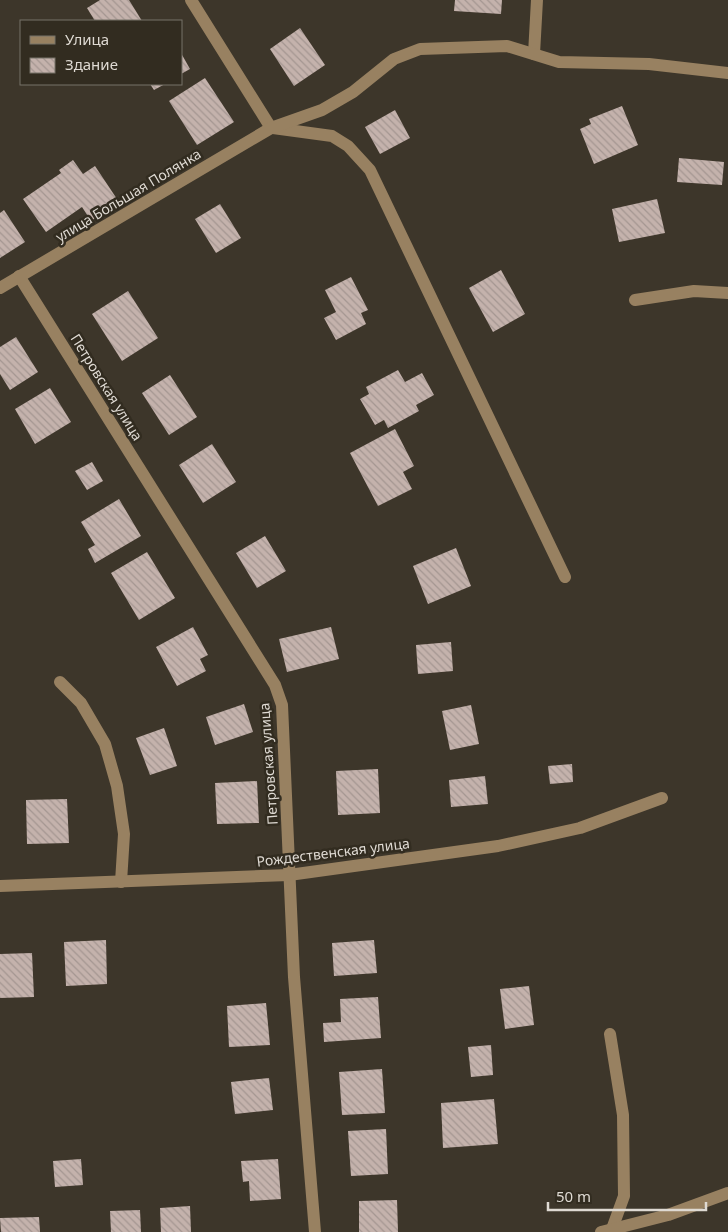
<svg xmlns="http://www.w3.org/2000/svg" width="728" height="1232" font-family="'Noto Sans',sans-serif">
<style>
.building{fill:url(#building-back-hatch)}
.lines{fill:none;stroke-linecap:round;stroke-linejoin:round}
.minor{stroke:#988161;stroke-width:12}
.labels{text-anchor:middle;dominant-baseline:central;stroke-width:5;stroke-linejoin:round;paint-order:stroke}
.street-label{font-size:14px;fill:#dfdad3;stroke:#322c20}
</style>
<defs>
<pattern id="building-back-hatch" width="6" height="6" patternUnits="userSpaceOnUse" patternTransform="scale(1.25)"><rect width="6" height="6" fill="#c4b2ac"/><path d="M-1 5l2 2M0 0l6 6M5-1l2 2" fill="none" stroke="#a49691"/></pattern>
</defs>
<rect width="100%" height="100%" fill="#3d362a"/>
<g class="building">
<path d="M100 0H129L142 21H95L87 8Z"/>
<path d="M455 0H502L501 14 454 11Z"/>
<path d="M300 28 325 65 294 86 270 49Z"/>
<path d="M181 53 190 69 181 74Z"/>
<path d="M205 78 234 122 197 145 169 101Z"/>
<path d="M150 84H165L154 90Z"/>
<path d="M622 106 638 145 594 164 580 129 591 124 589 119Z"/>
<path d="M395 110 410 138 380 154 365 127Z"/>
<path d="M679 158 724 162 722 185 677 182Z"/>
<path d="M73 160 83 174 95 166 119 202 91 221 82 207 46 232 23 199 61 173 59 170Z"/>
<path d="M657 199 665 233 619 242 612 209Z"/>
<path d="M220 204 241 238 216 253 195 219Z"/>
<path d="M4 210 25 242 0 258V213Z"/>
<path d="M501 270 525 314 493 332 469 288Z"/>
<path d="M351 277 368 310 361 313 366 324 336 340 324 318 336 312 325 290Z"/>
<path d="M128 291 158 338 122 361 92 314Z"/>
<path d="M16 337 38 372 10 390 0 374V347Z"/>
<path d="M398 370 405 382 422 373 434 395 416 405 419 411 388 428 384 420 375 425 360 399 369 394 366 387Z"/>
<path d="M170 375 197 417 169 435 142 393Z"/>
<path d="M50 388 71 422 35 444 15 409Z"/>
<path d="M395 429 414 466 403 472 412 489 378 506 350 453Z"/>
<path d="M212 444 236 482 203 503 179 465Z"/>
<path d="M92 462 103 481 87 490 75 471Z"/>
<path d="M119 499 141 536 95 563 88 549 95 545 81 522Z"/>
<path d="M265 536 286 571 257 588 236 553Z"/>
<path d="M456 548 471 586 428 604 413 566Z"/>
<path d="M147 552 175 598 139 620 111 573Z"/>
<path d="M193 627 208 655 200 659 206 671 177 686 156 647Z"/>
<path d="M331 627 339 659 287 672 279 639Z"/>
<path d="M451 642 453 671 418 674 416 645Z"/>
<path d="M244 704 253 732 215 745 206 717Z"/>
<path d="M471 705 479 744 450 750 442 711Z"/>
<path d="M164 728 177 766 150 775 136 738Z"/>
<path d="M572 764 573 782 550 784 548 766Z"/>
<path d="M378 769 380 813 338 815 336 771Z"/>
<path d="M485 776 488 804 451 807 449 780Z"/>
<path d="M257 781 259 823 217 824 215 783Z"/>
<path d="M67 799 69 843 27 844 26 800Z"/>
<path d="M106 940 107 984 66 986 64 942Z"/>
<path d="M374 940 377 973 334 976 332 943Z"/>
<path d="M32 953 34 997 0 998V954Z"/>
<path d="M529 986 534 1025 505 1029 500 989Z"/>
<path d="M378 997 381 1038 324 1042 323 1023 341 1022 340 999Z"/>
<path d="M266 1003 270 1045 229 1047 227 1006Z"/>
<path d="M491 1045 493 1075 471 1077 468 1047Z"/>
<path d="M382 1069 385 1113 342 1115 339 1072Z"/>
<path d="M269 1078 273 1110 235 1114 231 1082Z"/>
<path d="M494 1099 498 1144 443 1148 441 1103Z"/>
<path d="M386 1129 388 1174 351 1176 348 1131Z"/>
<path d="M81 1159 83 1185 55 1187 53 1161Z"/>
<path d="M278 1159 281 1199 250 1201 249 1181 243 1182 241 1161Z"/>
<path d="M397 1200 398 1232H359V1201Z"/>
<path d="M190 1206 191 1232H161L160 1208Z"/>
<path d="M140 1210 141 1232H111L110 1211Z"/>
<path d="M39 1217 40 1232H1L0 1218Z"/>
</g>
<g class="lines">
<g class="minor">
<path d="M191 0 271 128"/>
<path d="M534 54 537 0"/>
<path d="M273 128 332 136 348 146 370 170 565 577"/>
<path d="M19 276 275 685 282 705 294 977 315 1232"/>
<path d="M0 288 271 128 322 110 353 92 394 59 420 49 507 46 559 62 649 64 728 73"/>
<path d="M635 300 694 291 728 293"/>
<path d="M60 682 81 703 105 744 117 786 124 834 121 882"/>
<path d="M0 886 289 875 498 846 580 828 662 798"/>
<path d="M610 1034 623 1115 624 1196 612 1229"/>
<path d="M601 1232 668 1215 728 1193"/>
</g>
</g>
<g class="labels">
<g class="street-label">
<text transform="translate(128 195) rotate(-31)">улица Большая Полянка</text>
<text transform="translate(107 387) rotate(58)">Петровская улица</text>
<text transform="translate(268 764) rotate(-94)">Петровская улица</text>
<text transform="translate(333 852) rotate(-7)">Рождественская улица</text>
</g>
</g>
<rect x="20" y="20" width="162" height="65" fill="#322c20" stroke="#777268"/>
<rect x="30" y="36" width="25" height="8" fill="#988161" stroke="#777268"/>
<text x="65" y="45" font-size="15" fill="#dfdad3">Улица</text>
<rect x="30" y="58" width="25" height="15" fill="url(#building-back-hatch)" stroke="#777268"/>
<text x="65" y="70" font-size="15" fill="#dfdad3">Здание</text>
<path d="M548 1202v8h158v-8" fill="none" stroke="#dfdad3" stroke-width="2.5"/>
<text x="556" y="1202" font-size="15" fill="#dfdad3" stroke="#322c20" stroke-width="4" paint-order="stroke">50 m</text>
</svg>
